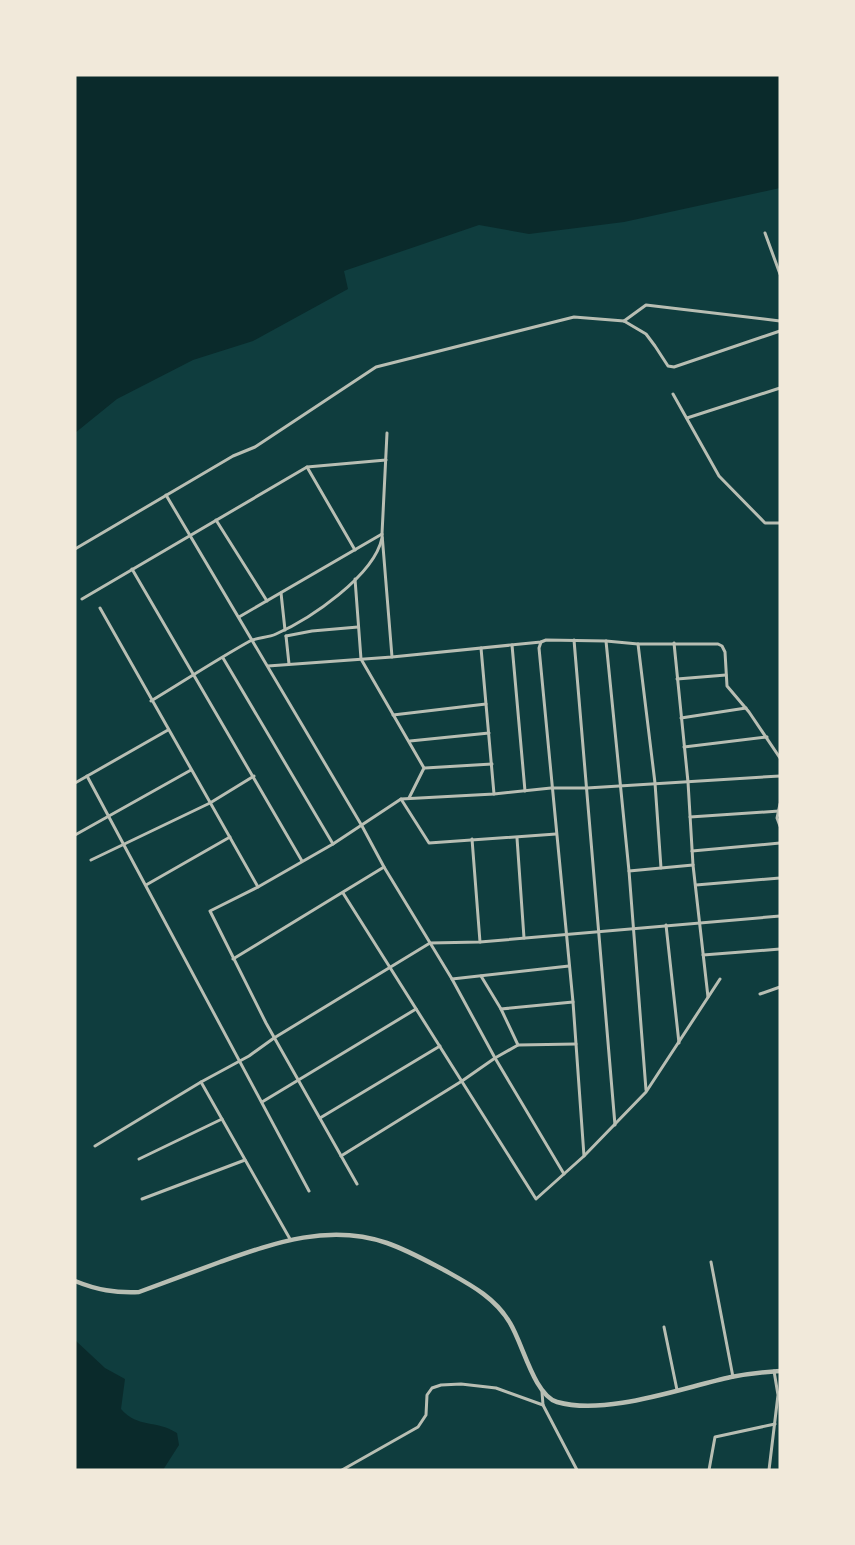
<svg xmlns="http://www.w3.org/2000/svg" width="855" height="1545" font-family="Commissioner,sans-serif">
<style>
.water{fill:#0a2a2b}
.lines{fill:none;stroke-linecap:round;stroke-linejoin:round}
.minor{stroke:#b8beb3;stroke-width:3}
.tertiary{stroke:#b8beb3;stroke-width:4.5}
</style>
<rect width="100%" height="100%" fill="#0f3d3e"/>
<g class="water">
<path d="M75 75H780V188L624 222 529 234 479 225 344 271 348 289 253 341 193 360 117 399 75 433Z"/>
<path d="M75 1340 105 1368 125 1379 121 1409C139 1429 155 1419 177 1433L179 1445 163 1470H75Z"/>
</g>
<g class="lines">
<g class="minor">
<path d="M765 233 780 274"/>
<path d="M624 321 646 305 780 321"/>
<path d="M673 394 719 476 765 523H780"/>
<path d="M687 418 780 388"/>
<path d="M387 433 382 534 392 657"/>
<path d="M307 467 355 550"/>
<path d="M166 495 362 826 384 867 452 979 495 1058 564 1174"/>
<path d="M216 520 267 601"/>
<path d="M75 549 233 456 255 447 376 367 574 317 624 321 646 334 655 346 668 366 674 367 780 331"/>
<path d="M132 569 302 861"/>
<path d="M355 579 361 659 424 768 409 798"/>
<path d="M281 593 285 630"/>
<path d="M82 599 307 467 386 460"/>
<path d="M100 608 258 887"/>
<path d="M239 617 382 534"/>
<path d="M286 636 312 631 358 627"/>
<path d="M286 636 289 664"/>
<path d="M574 640 615 1125"/>
<path d="M606 641 629 871 646 1090"/>
<path d="M541 642 539 648 573 1002 584 1156"/>
<path d="M674 643 688 782 693 865 708 997"/>
<path d="M638 644 655 783 661 868"/>
<path d="M512 645 525 791"/>
<path d="M481 648 494 794"/>
<path d="M223 658 333 844"/>
<path d="M268 666 392 657 541 642 546 640 606 641 638 644H718L722 646 725 652 727 686 749 712 780 758"/>
<path d="M677 679 726 675"/>
<path d="M151 701C184 681 216 660 250 641 258 637 268 638 276 634 310 619 374 576 382 538"/>
<path d="M393 715 486 704"/>
<path d="M681 718 746 708"/>
<path d="M410 741 489 733"/>
<path d="M684 747 767 737"/>
<path d="M425 768 492 764"/>
<path d="M87 776 309 1191"/>
<path d="M75 783 168 730"/>
<path d="M401 799 429 843 556 834"/>
<path d="M780 804 777 818 780 826"/>
<path d="M690 817 779 811"/>
<path d="M75 835 191 770"/>
<path d="M517 838 524 938"/>
<path d="M472 839 480 942"/>
<path d="M692 851 780 843"/>
<path d="M91 860 210 803 254 776"/>
<path d="M629 871 693 865"/>
<path d="M146 885 230 837"/>
<path d="M696 885 780 878"/>
<path d="M343 893 536 1199 584 1156 646 1092 720 979"/>
<path d="M666 925 679 1043"/>
<path d="M703 955 780 949"/>
<path d="M233 959 384 867"/>
<path d="M481 976 501 1009 518 1045"/>
<path d="M452 979 569 966"/>
<path d="M760 994 780 987"/>
<path d="M501 1009 573 1002"/>
<path d="M201 1082 290 1239"/>
<path d="M262 1102 416 1009"/>
<path d="M320 1118 440 1046"/>
<path d="M95 1146 201 1082 249 1056 274 1038 430 943 480 942 780 916"/>
<path d="M341 1156 462 1081 495 1058 518 1045 576 1044"/>
<path d="M139 1159 222 1119"/>
<path d="M357 1184 266 1023 210 911 258 887 333 844 401 799 494 794 551 788H587L780 776"/>
<path d="M142 1199 245 1160"/>
<path d="M711 1262 733 1377"/>
<path d="M664 1327 677 1390"/>
<path d="M542 1392 543 1405 577 1470"/>
<path d="M342 1470 418 1427 426 1415 427 1395 432 1388 441 1385 461 1384 496 1388 543 1405"/>
<path d="M709 1470 715 1437 775 1424"/>
<path d="M769 1470 778 1395 774 1371"/>
</g>
<path class="tertiary" d="M75 1281C97 1290 115 1293 139 1292 166 1282 193 1272 220 1262 274 1243 329 1223 387 1243 407 1250 425 1260 444 1270 469 1284 495 1297 510 1323 523 1344 534 1395 557 1402 606 1416 681 1388 731 1377 747 1374 764 1372 780 1371"/>
</g>
<rect width="855" height="1545" fill="none" stroke="#f1e9da" stroke-width="153"/>
</svg>
